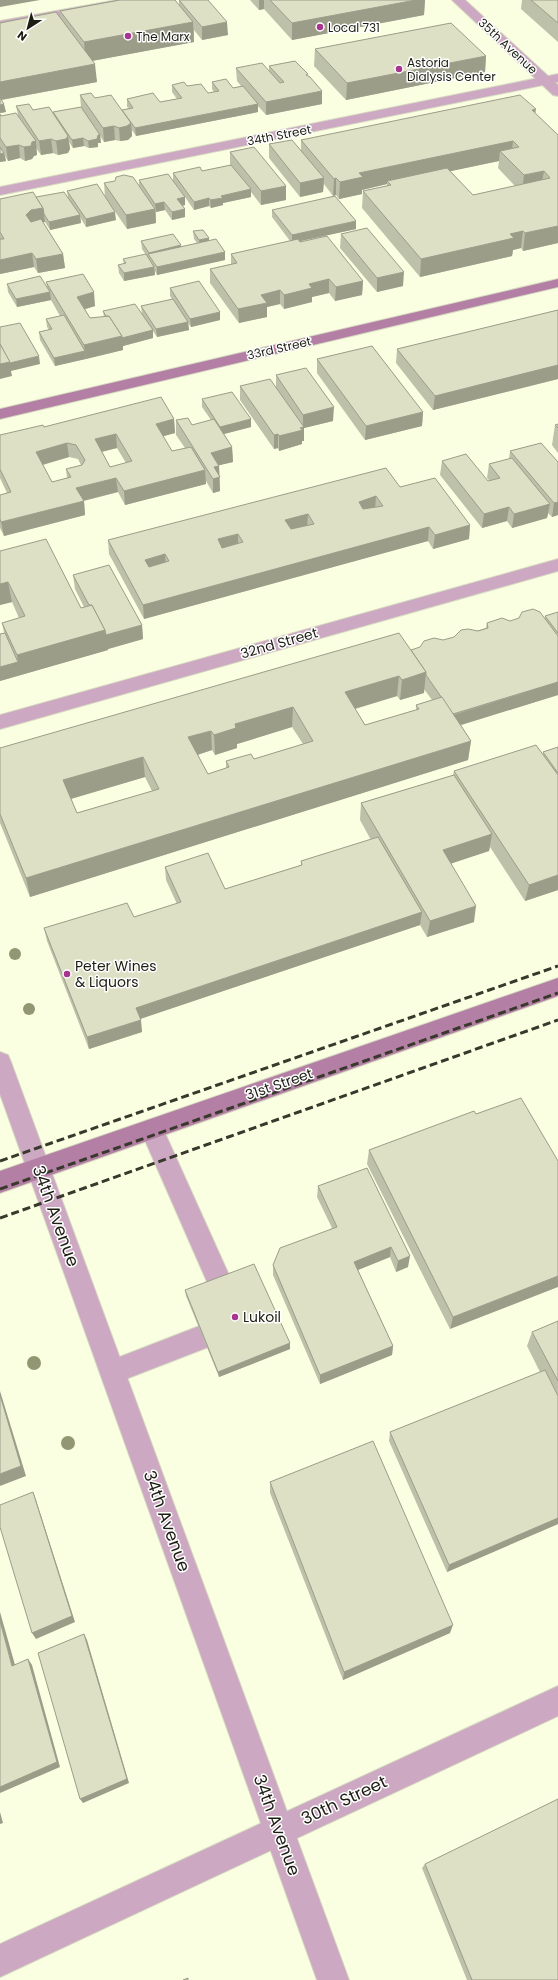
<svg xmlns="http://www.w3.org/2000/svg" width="558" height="1980" font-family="Poppins,sans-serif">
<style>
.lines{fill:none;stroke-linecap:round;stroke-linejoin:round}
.service-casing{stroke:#d7dbc1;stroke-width:2}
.minor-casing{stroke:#d7dbc1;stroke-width:2}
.tertiary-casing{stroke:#d7dbc1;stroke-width:2}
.secondary-casing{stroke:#d7dbc1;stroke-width:2}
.service{fill:#cca8c2;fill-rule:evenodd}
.minor{fill:#cca8c2;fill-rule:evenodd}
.tertiary{fill:#cca8c2;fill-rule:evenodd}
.secondary{fill:#b47fa5;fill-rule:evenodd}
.rail{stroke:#38392c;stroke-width:3;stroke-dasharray:8 4;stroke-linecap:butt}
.tree{fill:#929672}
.wall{fill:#bec1a9;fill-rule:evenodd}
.shaded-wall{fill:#9b9d89}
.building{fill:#dde0c4;stroke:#9b9d89;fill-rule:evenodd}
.poi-dot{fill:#a73590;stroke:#fff;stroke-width:1.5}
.labels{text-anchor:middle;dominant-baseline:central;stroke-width:3;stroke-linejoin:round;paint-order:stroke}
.far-poi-label{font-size:12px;fill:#1d1e13;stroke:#fff;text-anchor:start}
.far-street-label{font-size:12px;fill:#1d1e13;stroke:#fff}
.street-label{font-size:14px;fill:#1d1e13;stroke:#fff}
.poi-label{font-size:14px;fill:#1d1e13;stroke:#fff;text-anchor:start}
.near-street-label{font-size:17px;fill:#1d1e13;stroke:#fff}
</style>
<rect width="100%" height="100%" fill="#fbffe2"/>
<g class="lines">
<g class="service-casing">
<g id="service">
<path d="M152 1119 160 1122 229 1275 232 1283 229 1291 220 1295 211 1291 140 1129 144 1122Z"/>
<path d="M202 1325 211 1328 215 1337 211 1346 113 1384 104 1381 100 1372 104 1363Z"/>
</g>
</g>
<g class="minor-casing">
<g id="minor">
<path d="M117 0H143L137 4 0 29V21Z"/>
<path d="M558 74V82L0 195V187Z"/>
<path d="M558 559V571L0 729V715Z"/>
<path d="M558 1686V1716L0 1977V1944Z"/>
</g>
</g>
<g class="tertiary-casing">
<g id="tertiary">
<path d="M452 0H465L558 85V96L553 95Z"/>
<path d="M0 1052 8 1055 11 1062 349 1980H317L0 1094Z"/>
</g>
</g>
<g class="secondary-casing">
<g id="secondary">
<path d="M558 279V287L0 419V409Z"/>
<path d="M558 978V996L0 1193V1171Z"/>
</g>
</g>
<use href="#service" class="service"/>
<use href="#minor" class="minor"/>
<use href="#tertiary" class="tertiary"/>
<use href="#secondary" class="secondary"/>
<g class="rail">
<path d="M0 1161 558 966"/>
<path d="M0 1189 558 993"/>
<path d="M0 1218 558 1020"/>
</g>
</g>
<g class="tree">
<circle cx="15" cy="954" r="6"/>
<circle cx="29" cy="1009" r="6"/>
<circle cx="34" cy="1363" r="7"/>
<circle cx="68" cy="1443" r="7"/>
</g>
<g class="wall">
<path d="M179 0 228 35 202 40 194 30V42L92 61 97 82 2 100 6 112 0 113V23L61 18 60 11 179 5Z"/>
<path d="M250 0H425L424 15 292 40 264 9 259 10Z"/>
<path d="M522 0H558V42L521 9Z"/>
<path d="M315 49 486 56 485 72 346 100 314 66Z"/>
<path d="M269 66 308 76 322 91V104L266 115 258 106V112L136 136 132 130V136L128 140 120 141 115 140 104 142 100 136 101 143H98V147L89 148 84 146 73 148 69 142 70 149 68 153 58 155 53 153 41 155 36 148 37 155 34 156 32 159 25 161 20 158 8 161 5 156 6 161 0 162V114L1 116 18 115 16 106 33 110 53 113 81 107 80 95 95 98 122 111 129 108 127 107V99L160 102 177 99 172 92V85L187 86 208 93 214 92 212 89V82L233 88 241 86 237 81 236 68 269 71Z"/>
<path d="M535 113 558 135V243L523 251 521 248 513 250 512 256 420 277 362 208 363 191 387 186V184L362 190V194L339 199 336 195 333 196 324 184 323 192 300 197 269 158V144L301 150V140ZM499 161 498 168 515 186 473 195 450 171Z"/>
<path d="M230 152 286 200 261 205 251 192V197L223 203V205L211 208 209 206 194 210 185 197V205L182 206 185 209V217L172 220 165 210 156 212V211V223L127 229 105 197 104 183 139 186V180L173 181V173L202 171 230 165Z"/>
<path d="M67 191 116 220 86 227 80 217 81 223 50 230 45 222H43L63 254 65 268 38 273 34 267 0 274V199L68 197Z"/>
<path d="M272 210 356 229 300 241 363 281 362 295 335 301 329 293 312 297V302L284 309 280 304 267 307V317L239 323 210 283V269L231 264V254L290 241 272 217Z"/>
<path d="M193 231 209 240 225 252V260L157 275 155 271V275L124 281 119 273 118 265 124 264 123 259 146 255 142 249 141 241 182 247 197 243 194 239Z"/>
<path d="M341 234 403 286 377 292 340 248Z"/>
<path d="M46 282 95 306 85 309 90 318 104 317 103 311 147 322 142 314 141 306 172 299 170 296V288L220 312V320L191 327 188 323 189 330 157 337 153 331V338L123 346V350L55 366 40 340 39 332 49 330 47 327 46 319 60 316 51 300 17 307 8 292 7 284 47 287Z"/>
<path d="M558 310V379L433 410 396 363 397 349Z"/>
<path d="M317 359 423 412 422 426 365 440 317 373Z"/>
<path d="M276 375 333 421 304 428V441H302V444L279 451 278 448 274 449 240 400V386L276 387Z"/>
<path d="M202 399 251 419V427L224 434 232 447 233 462 219 465 220 491 213 493 206 481V484L125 505 118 492 84 501 85 515 4 536 0 528V495L7 493 0 478V435L44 427 174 419 175 433 163 436 172 451 185 448 176 435V420L192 425 211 420 202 407ZM117 448 126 463 110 467 102 452ZM69 457 78 459 81 465 66 469 67 478 52 482 43 465Z"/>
<path d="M558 424V453L552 445 555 425Z"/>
<path d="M541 443 558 515 552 517 548 513 547 518 512 528 507 521 482 528 440 475 442 461 488 481H490L487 478 489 464 509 459 510 451Z"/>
<path d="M400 487 470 525 469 539 433 549 428 541 144 619 109 554 108 540Z"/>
<path d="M0 551 81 608 84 607 75 589 73 575 142 625 143 639 108 649V650L0 681 4 633 2 623 19 618 12 602 0 605Z"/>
<path d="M558 612V695L461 725 471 741 468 760 30 897 0 823V748L411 650 486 628 487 623 545 618V616ZM424 689 432 700 416 705V710L365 725 355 709 397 696 400 700 424 693ZM292 727 303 744 254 759 226 761V768L208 774 198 755 212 750 215 755 237 748V744ZM145 777 152 791 77 813 71 799Z"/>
<path d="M558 747V890L525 901 490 847 489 851 451 863 474 922 427 937 420 925 140 1019 142 1032 89 1049 47 941 44 928 134 917 177 904 166 880 165 867 225 889 301 865V861L371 840 360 820 361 803 453 775 454 771 543 754V752Z"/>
<path d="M521 1098 450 1329 367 1164 369 1150 476 1114Z"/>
<path d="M367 1168 408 1267 396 1272 390 1257 358 1270 393 1346 392 1355 320 1384 273 1275V1265L332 1228 317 1197 318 1186Z"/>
<path d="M185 1290 290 1343V1349L219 1377 186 1296Z"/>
<path d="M558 1321V1524L447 1572 389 1441 390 1432 540 1372 527 1346 532 1332Z"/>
<path d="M270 1482 450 1633 343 1680 270 1493Z"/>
<path d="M425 1864 558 1980H467L422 1868Z"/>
</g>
<g class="shaded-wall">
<path d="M0 0H40L0 7Z"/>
<path d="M259 0H264V9L259 10Z"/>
<path d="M416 0H425L424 15 292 40V23Z"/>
<path d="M193 22 194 42 86 62 84 42Z"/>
<path d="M227 22 228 35 202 40V27Z"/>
<path d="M486 56 485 72 346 100 347 83Z"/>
<path d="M95 64 97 82 0 100V82Z"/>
<path d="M322 91V104L266 115V102Z"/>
<path d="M4 104 6 112 0 113V105Z"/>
<path d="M258 104V112L136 136 135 128Z"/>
<path d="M536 109 533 126 532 110Z"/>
<path d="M131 123 132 136 128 140 120 141 119 128Z"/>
<path d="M114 126 115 140 104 142 103 128Z"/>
<path d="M98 135H100L101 143H98V147L89 148 88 141Z"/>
<path d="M68 136 70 149 68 153 58 155 56 141Z"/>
<path d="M83 138 84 146 73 148 72 140Z"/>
<path d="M51 139 53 153 41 155 39 141Z"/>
<path d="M36 141 37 155 34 156 32 159 25 161 24 147 32 142Z"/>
<path d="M513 141 511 158 500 151 499 161 390 184 387 181V184L362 190V194L339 199 340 182 359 173Z"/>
<path d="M19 145 20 158 8 161 6 147Z"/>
<path d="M4 153 6 161 0 162V154Z"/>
<path d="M544 171 541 188 522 192 524 175Z"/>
<path d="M324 178 323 192 300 197V183Z"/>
<path d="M336 178V195L333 196 334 179Z"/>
<path d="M286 186V200L261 205V191Z"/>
<path d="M251 189V197L223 203V205L211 208 210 200 221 196Z"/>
<path d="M185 197V205L178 207 177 199Z"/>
<path d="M209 198V206L194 210V202Z"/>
<path d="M164 202 165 210 156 212 155 204Z"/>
<path d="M43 208 45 222 32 224 26 215 31 210Z"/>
<path d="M155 209 156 223 127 229 126 215Z"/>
<path d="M185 209V217L172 220V212Z"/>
<path d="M115 212 116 220 86 227V219Z"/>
<path d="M80 215 81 223 50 230 49 222Z"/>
<path d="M356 221V229L292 243V235Z"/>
<path d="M558 226V243L523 251 525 233Z"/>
<path d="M523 231 521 248 513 250 512 256 420 277 421 259 510 234Z"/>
<path d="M209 238V246L200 248 199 240Z"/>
<path d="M181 245 182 253 149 256V253Z"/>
<path d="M225 252V260L157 275V267Z"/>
<path d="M32 253 34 267 0 274V260Z"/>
<path d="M63 254 65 268 38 273 36 259Z"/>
<path d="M154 267 155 275 124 281V273Z"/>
<path d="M404 272 403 286 377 292V278Z"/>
<path d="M329 279V293L312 297V302L284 309V295L309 284Z"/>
<path d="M363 281 362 295 335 301 336 287Z"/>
<path d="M280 290V304L267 307V317L239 323 238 309 261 295Z"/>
<path d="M50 292 51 300 17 307 16 299Z"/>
<path d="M94 292 95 306 79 311 77 297Z"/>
<path d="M220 312V320L191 327 190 319Z"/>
<path d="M188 322 189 330 157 337 156 329Z"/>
<path d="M153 330V338L123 346V350L86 359 84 345 122 336Z"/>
<path d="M85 351 86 359 55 366 54 358Z"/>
<path d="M39 356 40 364 11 371 12 376 0 379V364Z"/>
<path d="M558 365V379L433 410 435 396Z"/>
<path d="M334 407 333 421 304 428V441H302V444L279 451V436L303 427V415Z"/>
<path d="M423 412 422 426 365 440 366 426Z"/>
<path d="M174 419 175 433 157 438 156 424Z"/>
<path d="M251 419V427L220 435V427Z"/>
<path d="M116 434 117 448 96 453 95 439Z"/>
<path d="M278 434V448L274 449V435Z"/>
<path d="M67 443 69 457 38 466 36 452Z"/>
<path d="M232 447 233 462 212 467 211 453Z"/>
<path d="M219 466 220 491 213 493V479L214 467Z"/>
<path d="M205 470 206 484 125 505 124 491Z"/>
<path d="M116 478 118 492 78 502 76 488Z"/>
<path d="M376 496 375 510 358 516 359 502Z"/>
<path d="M84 501 85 515 4 536 1 522Z"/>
<path d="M558 502V515L552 517 554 503Z"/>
<path d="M550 504 547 518 512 528 514 514Z"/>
<path d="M509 507 507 521 482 528 484 514Z"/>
<path d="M308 514 307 528 285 534V520Z"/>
<path d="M470 525 469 539 433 549 435 535Z"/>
<path d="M429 527 428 541 144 619 143 605Z"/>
<path d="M238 534V548L219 553 218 539Z"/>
<path d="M165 554 166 568 146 574 145 560Z"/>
<path d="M8 582 12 602 0 605V584Z"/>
<path d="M142 625 143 639 108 649V650L0 681V667L18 662 17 655 105 630Z"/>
<path d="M426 672 424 693 400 700 402 680Z"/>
<path d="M399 676 397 696 344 712 345 692Z"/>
<path d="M558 682V695L451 728 453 715Z"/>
<path d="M293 707 292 727 237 744V748L215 755 214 735 235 724Z"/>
<path d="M211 731 212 750 190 757 188 737Z"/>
<path d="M471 741 468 760 30 897 26 878Z"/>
<path d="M143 757 145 777 67 800 63 780Z"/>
<path d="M492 834 489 851 441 867 443 850Z"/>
<path d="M558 875V890L525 901 529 885Z"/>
<path d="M476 906 474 922 427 937 430 921Z"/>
<path d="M422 912 420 925 137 1020 136 1008Z"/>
<path d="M141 1020 142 1032 89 1049 87 1037Z"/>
<path d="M391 1247 390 1257 353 1272 354 1262Z"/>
<path d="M410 1256 408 1267 396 1272 398 1261Z"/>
<path d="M558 1276V1287L450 1329 453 1317Z"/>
<path d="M290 1343V1349L219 1377 218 1372Z"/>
<path d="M393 1346 392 1355 320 1384V1375Z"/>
<path d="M0 1391 26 1476 0 1486Z"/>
<path d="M33 1492 36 1500 75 1622 36 1639 32 1633Z"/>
<path d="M558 1518V1524L447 1572 449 1565Z"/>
<path d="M0 1612 17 1672 12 1666 0 1621Z"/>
<path d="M453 1625 450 1633 343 1680 344 1672Z"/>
<path d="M84 1634 87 1640 129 1783 83 1803 80 1799Z"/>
<path d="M28 1659 32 1665 60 1767 0 1793V1787Z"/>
<path d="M0 1812 3 1823 0 1824Z"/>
</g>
<g class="building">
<path d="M120 0H175L193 22 84 42 60 11Z"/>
<path d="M179 0H208L227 22 202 27Z"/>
<path d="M270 0H416L292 23Z"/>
<path d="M531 0H558V23Z"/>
<path d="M56 12 95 64 0 82V23Z"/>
<path d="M451 23 486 56 347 83 315 49Z"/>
<path d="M295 61 308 74 306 75 310 77 322 91 266 102 236 68 262 63 280 83 284 82 269 66Z"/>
<path d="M226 79 233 88 243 86 258 104 135 128 122 110 133 108 127 99 153 93 160 102 182 98 172 85 184 82 187 86 201 84 208 93 219 91 212 82Z"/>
<path d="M91 93 95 98 111 95 131 123 127 126 119 128 114 126 103 128 80 95Z"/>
<path d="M520 95 536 109 532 110 558 135V226L525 233 523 231 510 234 514 238 421 259 363 191 391 185 387 181 447 168 473 195 550 178 544 171 524 175 500 151 519 147 513 141 359 173 363 177 340 182 336 178 334 179 301 140Z"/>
<path d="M0 98 4 104 0 105Z"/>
<path d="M29 104 33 110 49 107 68 136 66 139 56 141 51 139 39 141 16 106Z"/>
<path d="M81 107 100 135H98L97 139 88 141 83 138 72 140 53 112Z"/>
<path d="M16 113 36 141 32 142 31 146 24 147 19 145 6 147 0 138V114L1 116Z"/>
<path d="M292 140 324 178 300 183 269 144Z"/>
<path d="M0 147 4 153 0 154Z"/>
<path d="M254 147 286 186 261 191 230 152Z"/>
<path d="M231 165 251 189 221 196 223 198 210 200 209 198 194 202 173 173 200 167 202 171Z"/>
<path d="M168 174 185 197 177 199 185 209 172 212 164 202 155 204 139 180Z"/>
<path d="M124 175 133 177 155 209 126 215 104 183 115 181 116 177Z"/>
<path d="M97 184 115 212 86 219 67 191Z"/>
<path d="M33 192 43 208 31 210 26 215 31 222 41 219 63 254 36 259 32 253 0 260V239H4L0 232V199Z"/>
<path d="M64 192 80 215 49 222 44 214 43 208 36 197Z"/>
<path d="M335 196 356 221 292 235 272 210Z"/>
<path d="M367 228 404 272 377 278 341 234Z"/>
<path d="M203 230 209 238 199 240 193 231Z"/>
<path d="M173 234 181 245 149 253 141 241Z"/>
<path d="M327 236 363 281 336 287 329 279 309 284 312 288 284 295 280 290 261 295 267 303 238 309 210 269 237 263 231 254 298 239 300 242Z"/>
<path d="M216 239 225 252 157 267 148 254Z"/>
<path d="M146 254 154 267 124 273 118 265 126 263 123 259Z"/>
<path d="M83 274 94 292 77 297 90 318 109 316 122 336 84 345 46 282Z"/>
<path d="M40 276 50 292 16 299 7 284Z"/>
<path d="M199 281 220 312 190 319 170 288Z"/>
<path d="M173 299 188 322 156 329 141 306Z"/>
<path d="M135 304 153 330 122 338V336L109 316H106L103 311Z"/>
<path d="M558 310V365L435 396 397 349Z"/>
<path d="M64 315 85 351 54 358 39 332 52 329 46 319Z"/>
<path d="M20 323 39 356 10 363 0 344V327Z"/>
<path d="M0 344 10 362 0 364Z"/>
<path d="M372 346 423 412 366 426 317 359Z"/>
<path d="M306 368 334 407 303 415 276 375Z"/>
<path d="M270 379 304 427 300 428 303 430 279 436 278 434 274 435 240 386Z"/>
<path d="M232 392 251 419 220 427 202 399Z"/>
<path d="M161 397 174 419 156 424 172 451 191 447 205 470 124 491 116 478 76 488 84 501 1 522 0 519V495L11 492 0 469V435L43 425 44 427ZM116 434 132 461 110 467 95 439ZM67 443 76 445 85 460 82 465 66 469 71 477 52 482 36 452Z"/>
<path d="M188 418 192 425 214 419 232 447 211 453 219 466 214 467 220 477 213 479 176 420Z"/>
<path d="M558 424V428L555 425Z"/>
<path d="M541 443 558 462V502L554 503 510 451Z"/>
<path d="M466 454 488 481 500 478 489 464 512 458 550 504 514 514 509 507 484 514 442 461Z"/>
<path d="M386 468 400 487 435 478 470 525 435 535 429 527 143 605 108 540ZM376 496 383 506 363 509 359 502ZM308 514 314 524 291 529 285 520ZM238 534 243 542 222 548 218 539ZM165 554 169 561 149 567 145 560Z"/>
<path d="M46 539 81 608 92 605 105 630 17 655 2 623 25 616 8 582 0 584V551Z"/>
<path d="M109 565 142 625 106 635 105 630 92 605H89L73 575Z"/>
<path d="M533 609 540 612 558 636V682L453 714 426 675V672L411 650 420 647 424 641 434 638 443 640 454 637 461 630 468 629 478 631 488 628 487 623 502 618 510 621 519 618 522 612Z"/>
<path d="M558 612V633L545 616Z"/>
<path d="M5 633 18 662 0 667V634Z"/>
<path d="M399 633 426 672 402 680 399 676 345 692 365 725 419 709 416 705 442 697 471 741 26 878 0 814V748ZM293 707 313 741 254 759 251 754 226 761 229 767 208 774 188 737 211 731 214 735 236 728 235 724ZM143 757 159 789 77 813 63 780Z"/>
<path d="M536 745 558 775V875L529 885 454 771Z"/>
<path d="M558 747V773L543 752Z"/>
<path d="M454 775 492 834 443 850 476 906 430 921 361 803Z"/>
<path d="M378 837 422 912 136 1008 141 1020 87 1037 44 928 127 903 134 917 181 902 165 867 208 853 225 889 302 865 301 861Z"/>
<path d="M521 1098 558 1161V1276L453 1317 369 1150 474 1111 476 1114Z"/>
<path d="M367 1168 410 1256 398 1261 391 1247 354 1262 393 1346 320 1375 273 1265 280 1248 337 1227 318 1186Z"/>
<path d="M254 1264 290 1343 218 1372 185 1290Z"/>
<path d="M558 1321V1381L532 1332Z"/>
<path d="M545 1370 558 1396V1518L449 1565 390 1432Z"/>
<path d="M0 1395 21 1466 0 1474Z"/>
<path d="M373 1441 453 1625 344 1672 270 1482Z"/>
<path d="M33 1492 72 1616 32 1633 0 1527V1505Z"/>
<path d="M0 1621 12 1666 28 1659 57 1762 0 1787Z"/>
<path d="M84 1634 127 1779 80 1799 38 1653Z"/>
<path d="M558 1799V1980H472L425 1864Z"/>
<path d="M188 1978V1980H183Z"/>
</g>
<g class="poi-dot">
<circle cx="320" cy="27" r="4"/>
<circle cx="128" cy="36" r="4"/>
<circle cx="399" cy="69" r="4"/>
<circle cx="67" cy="974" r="4"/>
<circle cx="235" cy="1317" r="4"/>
</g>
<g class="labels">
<g class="far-poi-label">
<text x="328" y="27">Local 731</text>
<text x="136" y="36">The Marx</text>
<text x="407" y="62">Astoria<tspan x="407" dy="14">Dialysis Center</tspan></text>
</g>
<g class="far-street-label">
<text transform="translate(508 46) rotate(43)">35th Avenue</text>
<text transform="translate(279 135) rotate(-11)">34th Street</text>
<text transform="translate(279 348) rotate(-13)">33rd Street</text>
</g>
<g class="street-label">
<text transform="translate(279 643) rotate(-16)">32nd Street</text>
<text transform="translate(279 1084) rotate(-19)">31st Street</text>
</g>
<g class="poi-label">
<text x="75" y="966">Peter Wines<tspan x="75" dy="16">&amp; Liquors</tspan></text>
<text x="243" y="1317">Lukoil</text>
</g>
<g class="near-street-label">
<text transform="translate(56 1216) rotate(70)">34th Avenue</text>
<text transform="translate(167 1521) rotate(70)">34th Avenue</text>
<text transform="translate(344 1800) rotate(-25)">30th Street</text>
<text transform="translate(277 1825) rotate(70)">34th Avenue</text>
</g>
</g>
<g transform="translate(28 28) rotate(216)" stroke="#ffffff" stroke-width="3" paint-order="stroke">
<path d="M0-3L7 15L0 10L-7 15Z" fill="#1d1e13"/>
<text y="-6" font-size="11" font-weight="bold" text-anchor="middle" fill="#1d1e13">N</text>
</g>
</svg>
